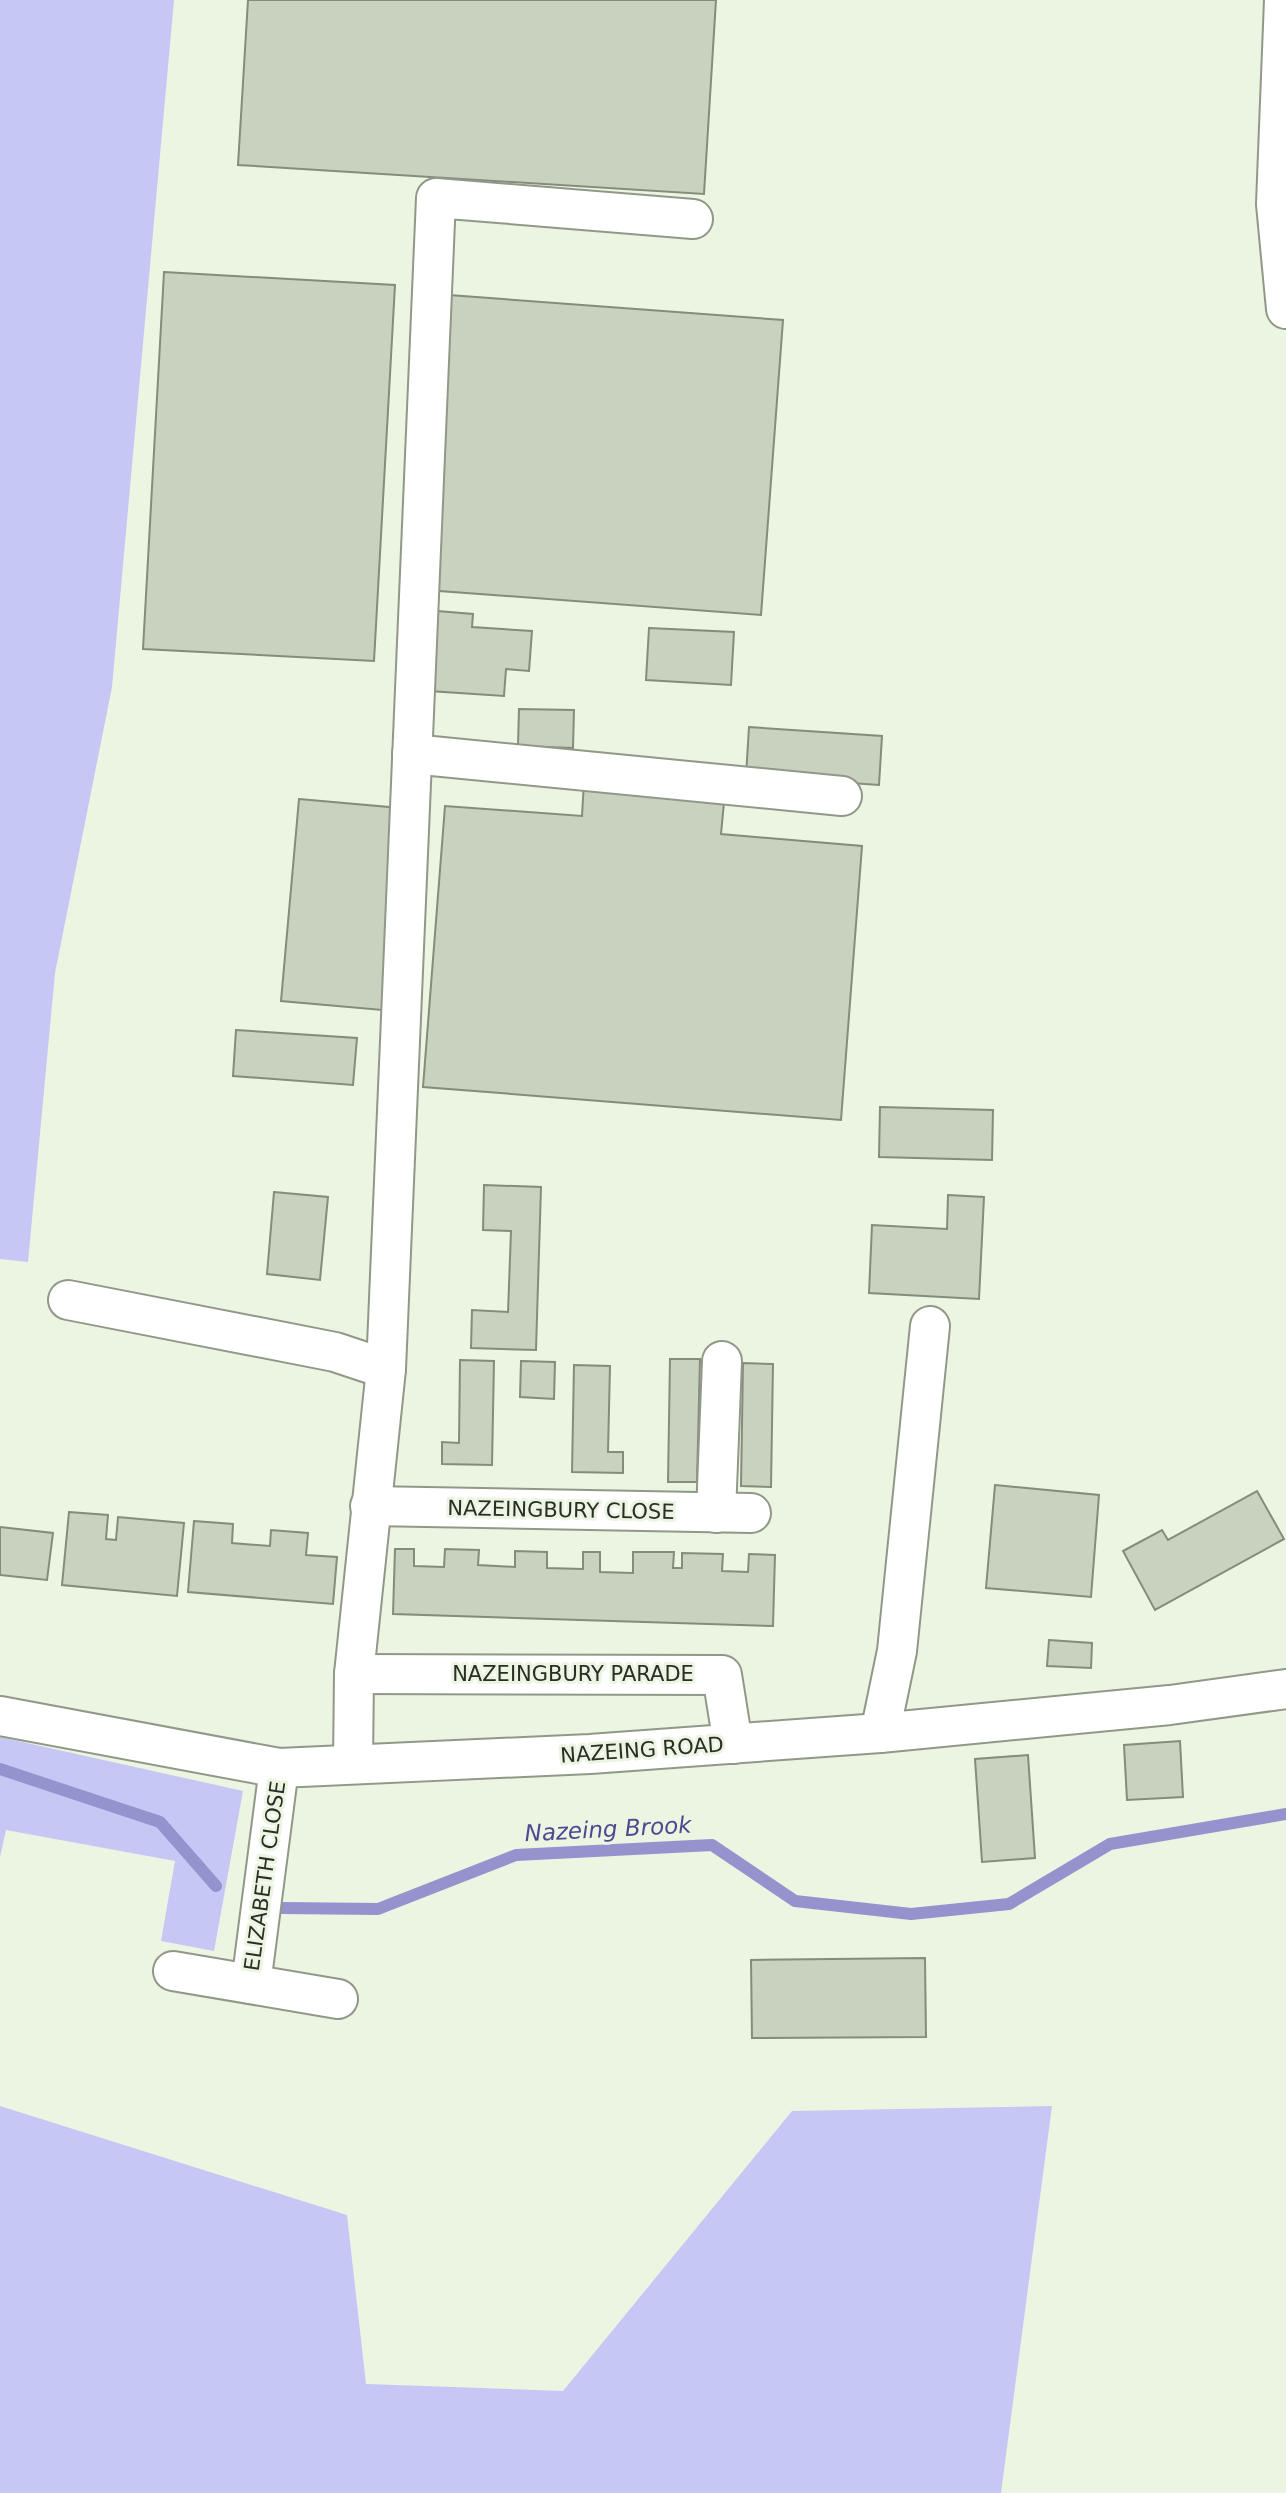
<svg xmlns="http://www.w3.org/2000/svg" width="1286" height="2493" font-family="'DejaVu Sans',sans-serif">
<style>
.green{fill:#c7c7f6}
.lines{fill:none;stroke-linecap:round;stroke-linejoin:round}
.stream{stroke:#9493cd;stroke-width:12}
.building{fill:#c8d2bf;stroke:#848c7b;stroke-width:2}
.minor-casing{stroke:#909988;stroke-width:42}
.major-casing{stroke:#909988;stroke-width:42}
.minor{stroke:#fff;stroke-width:38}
.major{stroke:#fff;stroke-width:38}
.labels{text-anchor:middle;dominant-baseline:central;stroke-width:6;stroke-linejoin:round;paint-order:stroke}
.street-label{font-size:21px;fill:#2a2e27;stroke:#ebf5e2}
.water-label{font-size:23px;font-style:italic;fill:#4f4890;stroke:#ebf5e2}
</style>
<rect width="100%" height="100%" fill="#ebf5e2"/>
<g class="green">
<path d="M0 0H174L112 687 55 973 28 1262 0 1259Z"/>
<path d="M0 1737 243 1791 214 1951 161 1941 175 1861 6 1830 0 1857Z"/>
<path d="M0 2106 347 2215 366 2384 563 2391 792 2111 1052 2106 1001 2493H0Z"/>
</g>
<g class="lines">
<g class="stream">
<path d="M0 1769 160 1822 216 1886"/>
<path d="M282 1908 378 1909 516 1855 712 1845 795 1901 911 1914 1009 1904 1110 1844 1286 1814"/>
</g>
</g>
<g class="building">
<path d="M248 0H716L704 194 238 165Z"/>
<path d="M164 272 395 285 374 661 143 649Z"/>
<path d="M449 295 783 320 761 615 426 590Z"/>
<path d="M437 611 473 614 472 627 532 631 529 671 506 669 504 696 429 691Z"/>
<path d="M649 628 734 632 731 685 646 680Z"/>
<path d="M519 709 574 710 573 748 518 746Z"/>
<path d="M749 727 882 736 879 785 746 776Z"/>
<path d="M584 781 725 792 721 834 862 846 841 1120 423 1087 445 806 582 816Z"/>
<path d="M299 799 400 808 382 1010 281 1001Z"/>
<path d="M236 1030 357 1038 353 1085 233 1076Z"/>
<path d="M880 1107 993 1110 992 1160 879 1157Z"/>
<path d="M484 1185 541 1187 536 1350 471 1348 472 1310 508 1312 511 1231 483 1230Z"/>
<path d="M274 1192 328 1197 320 1280 267 1274Z"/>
<path d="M948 1195 984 1197 979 1299 869 1293 872 1225 947 1229Z"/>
<path d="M670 1359H700L697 1482H668Z"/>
<path d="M460 1360 494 1361 492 1465 442 1464V1442L459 1443Z"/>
<path d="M521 1361 555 1362 554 1399 520 1397Z"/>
<path d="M743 1363 773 1364 771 1487 741 1486Z"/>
<path d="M574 1365 610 1366 608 1452H623V1473L572 1472Z"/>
<path d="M995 1485 1099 1495 1091 1597 986 1588Z"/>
<path d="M1257 1491 1284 1539 1155 1610 1123 1551 1162 1530 1168 1540Z"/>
<path d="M69 1512 108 1515 106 1539 116 1540 118 1517 184 1523 177 1596 62 1585Z"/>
<path d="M194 1521 233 1524 232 1543 270 1546 271 1530 308 1533 306 1555 337 1557 333 1604 188 1592Z"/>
<path d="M0 1527 53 1533 47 1580 0 1575Z"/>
<path d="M395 1549H414V1566L444 1567 445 1549 479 1550 478 1565 515 1567V1551L547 1552V1568L583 1569V1552H600V1572L633 1573V1552H674L673 1568H682V1553L723 1554 722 1571 748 1572 749 1554 775 1555 773 1626 393 1614Z"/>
<path d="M1049 1640 1092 1643 1091 1668 1047 1666Z"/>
<path d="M1180 1741 1183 1797 1127 1800 1124 1745Z"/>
<path d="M1028 1755 1035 1858 982 1862 975 1759Z"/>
<path d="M925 1958 926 2037 752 2038 751 1960Z"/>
</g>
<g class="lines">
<g class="minor-casing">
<g id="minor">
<path d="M1284 0 1276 204 1286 309"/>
<path d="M412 754 842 796"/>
<path d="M68 1300 335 1352 386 1369"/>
<path d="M370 1506 751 1513"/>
<path d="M716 1513 722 1361"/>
<path d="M354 1674 722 1675 733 1744"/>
<path d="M880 1733 897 1651 930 1326"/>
<path d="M353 1764 354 1674 386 1369 436 198 693 219"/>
<path d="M173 1971 338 1999"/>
<path d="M251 1984 279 1768"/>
</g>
</g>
<g class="major-casing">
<path id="major" d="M0 1716 279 1768 590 1754 880 1733 1170 1705 1286 1689"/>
</g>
<use href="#minor" class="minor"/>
<use href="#major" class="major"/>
</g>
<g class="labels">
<g class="street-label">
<text transform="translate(561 1510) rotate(1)">NAZEINGBURY CLOSE</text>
<text x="573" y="1674">NAZEINGBURY PARADE</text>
<text transform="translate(642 1750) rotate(-4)">NAZEING ROAD</text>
<text transform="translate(265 1876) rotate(-82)">ELIZABETH CLOSE</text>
</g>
<g class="water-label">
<text transform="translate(608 1829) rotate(-3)">Nazeing Brook</text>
</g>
</g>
</svg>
